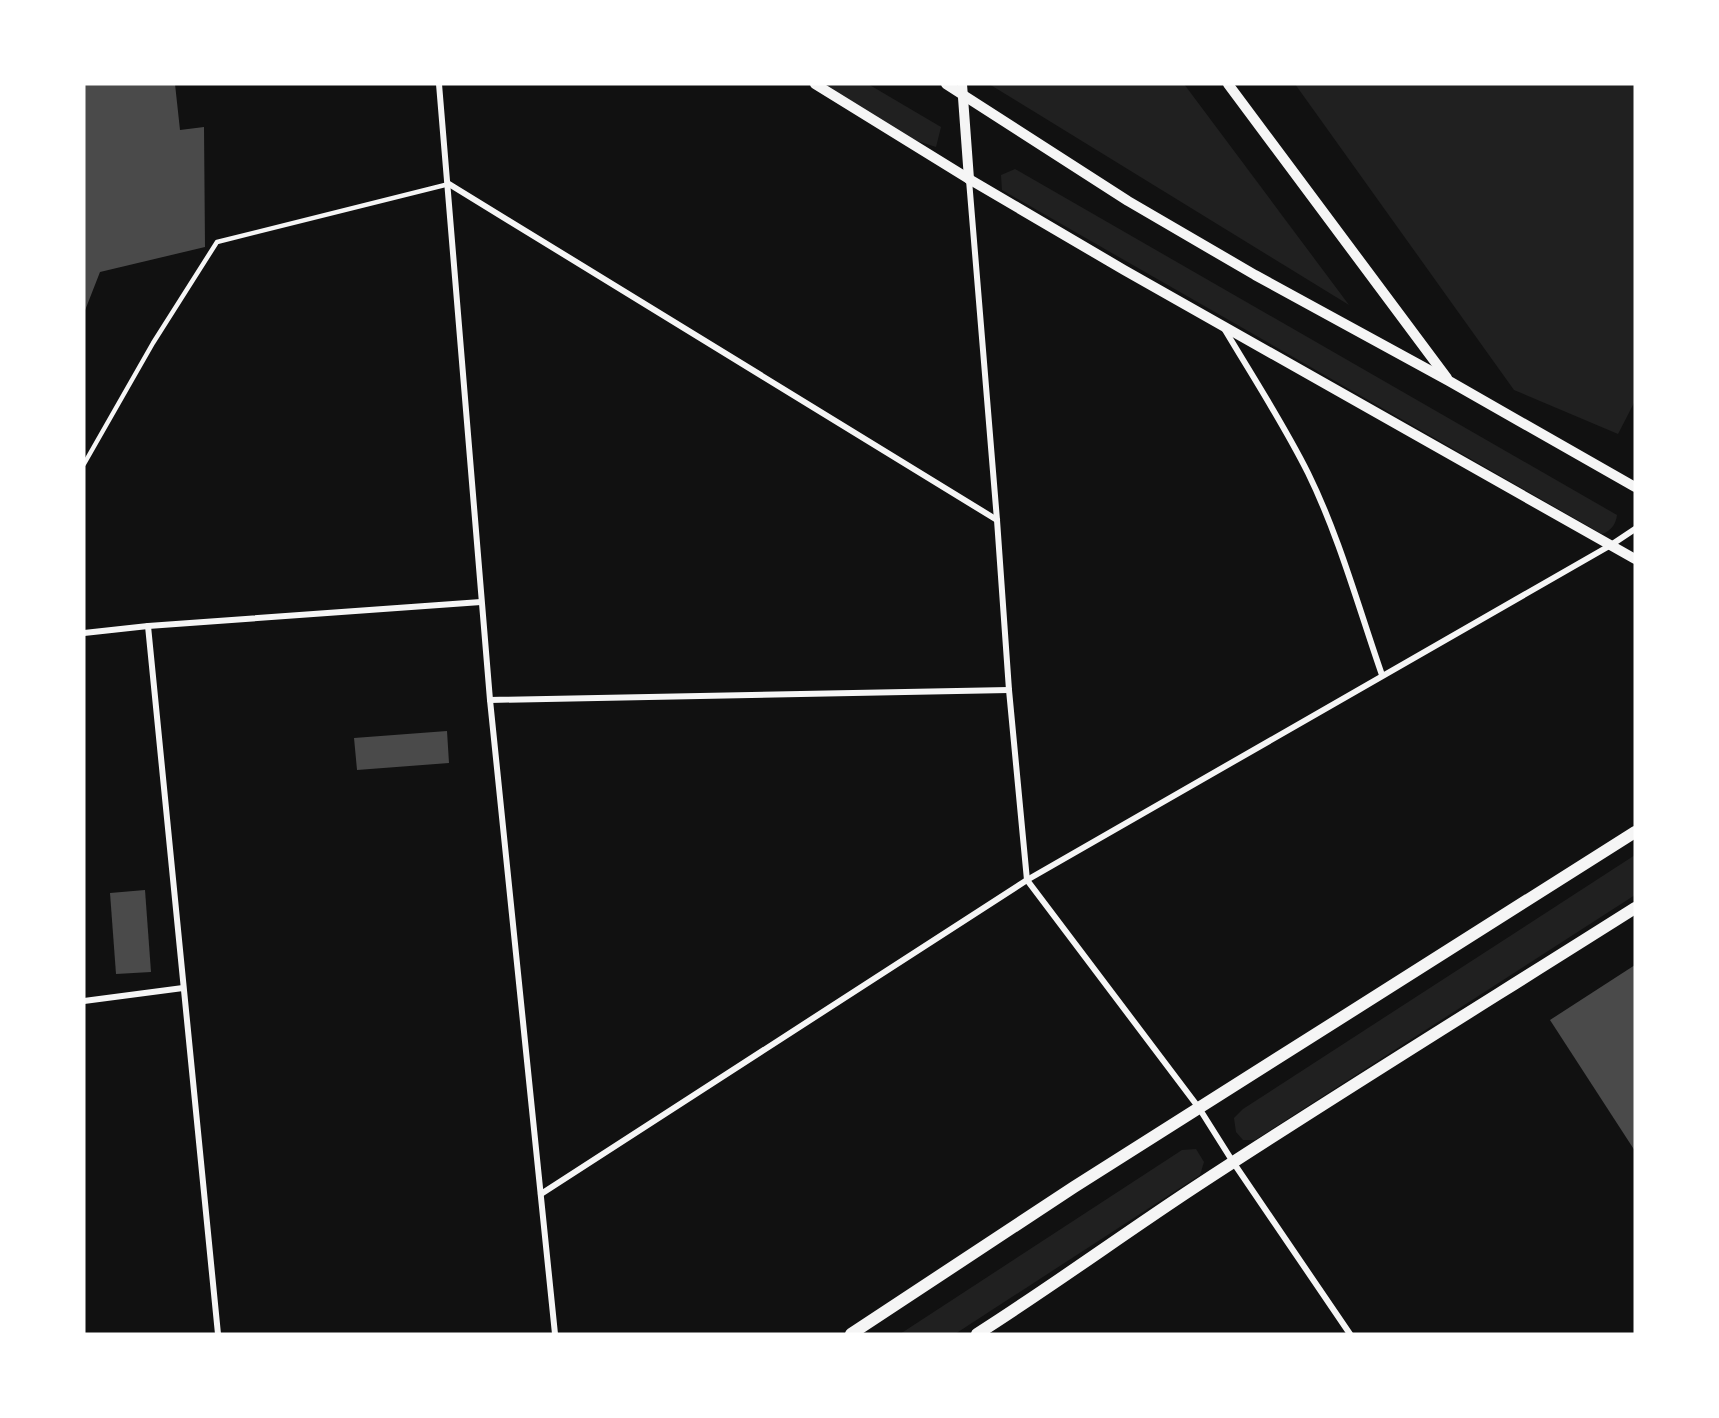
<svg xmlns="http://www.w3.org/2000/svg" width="1719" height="1418" font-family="Poppins,sans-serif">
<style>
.green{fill:#202020}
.building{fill:#4a4a4a}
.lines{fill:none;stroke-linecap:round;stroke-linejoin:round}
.service{stroke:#f5f5f5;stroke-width:4.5}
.minor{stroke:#f5f5f5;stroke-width:6}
.tertiary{stroke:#f5f5f5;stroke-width:10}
.secondary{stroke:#f5f5f5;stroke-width:12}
</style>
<rect width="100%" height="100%" fill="#111"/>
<g class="green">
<path d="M814 84H868L941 127 936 147 908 138Z"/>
<path d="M989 84H1184L1349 305Z"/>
<path d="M1295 84H1635V401L1618 434 1514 390Z"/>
<path d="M1015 169 1617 515C1616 524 1611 531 1602 534L1002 190 1001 175Z"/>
<path d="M1635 855V895L1255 1140H1243L1236 1132 1234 1118 1243 1109Z"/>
<path d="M1196 1149 1204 1162 1200 1175 955 1334H900L1182 1150Z"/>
</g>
<g class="building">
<path d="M84 84H175L180 130 204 127 205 247 100 272 84 313Z"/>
<path d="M447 731 449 763 357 770 354 738Z"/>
<path d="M145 890 151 972 116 974 110 893Z"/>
<path d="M1635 965V1151L1550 1020Z"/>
</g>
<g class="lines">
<path class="service" d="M84 464 153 343 217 242 449 184"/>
<g class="minor">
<path d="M439 84 490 700 555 1334"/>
<path d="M969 180 997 520 1009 690 1027 880 1199 1108 1233 1162 1350 1334"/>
<path d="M449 184 997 520"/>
<path d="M1225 330C1253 377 1283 423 1308 473 1339 536 1359 609 1382 675"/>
<path d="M148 626 218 1334"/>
<path d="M84 633 148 626 481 602"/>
<path d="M490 700 1009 690"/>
<path d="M84 1001 183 988"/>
<path d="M541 1194 1027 880 1611 545 1635 529"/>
</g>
<g class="tertiary">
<path d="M815 84 969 179 1124 270 1635 559"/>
<path d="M946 84 1128 201 1255 275 1449 381 1635 487"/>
<path d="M962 84 969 179"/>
<path d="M1228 84 1447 378"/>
</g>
<g class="secondary">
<path d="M851 1334 1074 1187 1635 832"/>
<path d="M977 1334C1051 1287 1122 1235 1195 1187 1340 1092 1488 1001 1635 908"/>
</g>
</g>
<rect width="1719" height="1418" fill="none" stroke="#ffffff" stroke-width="171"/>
</svg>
